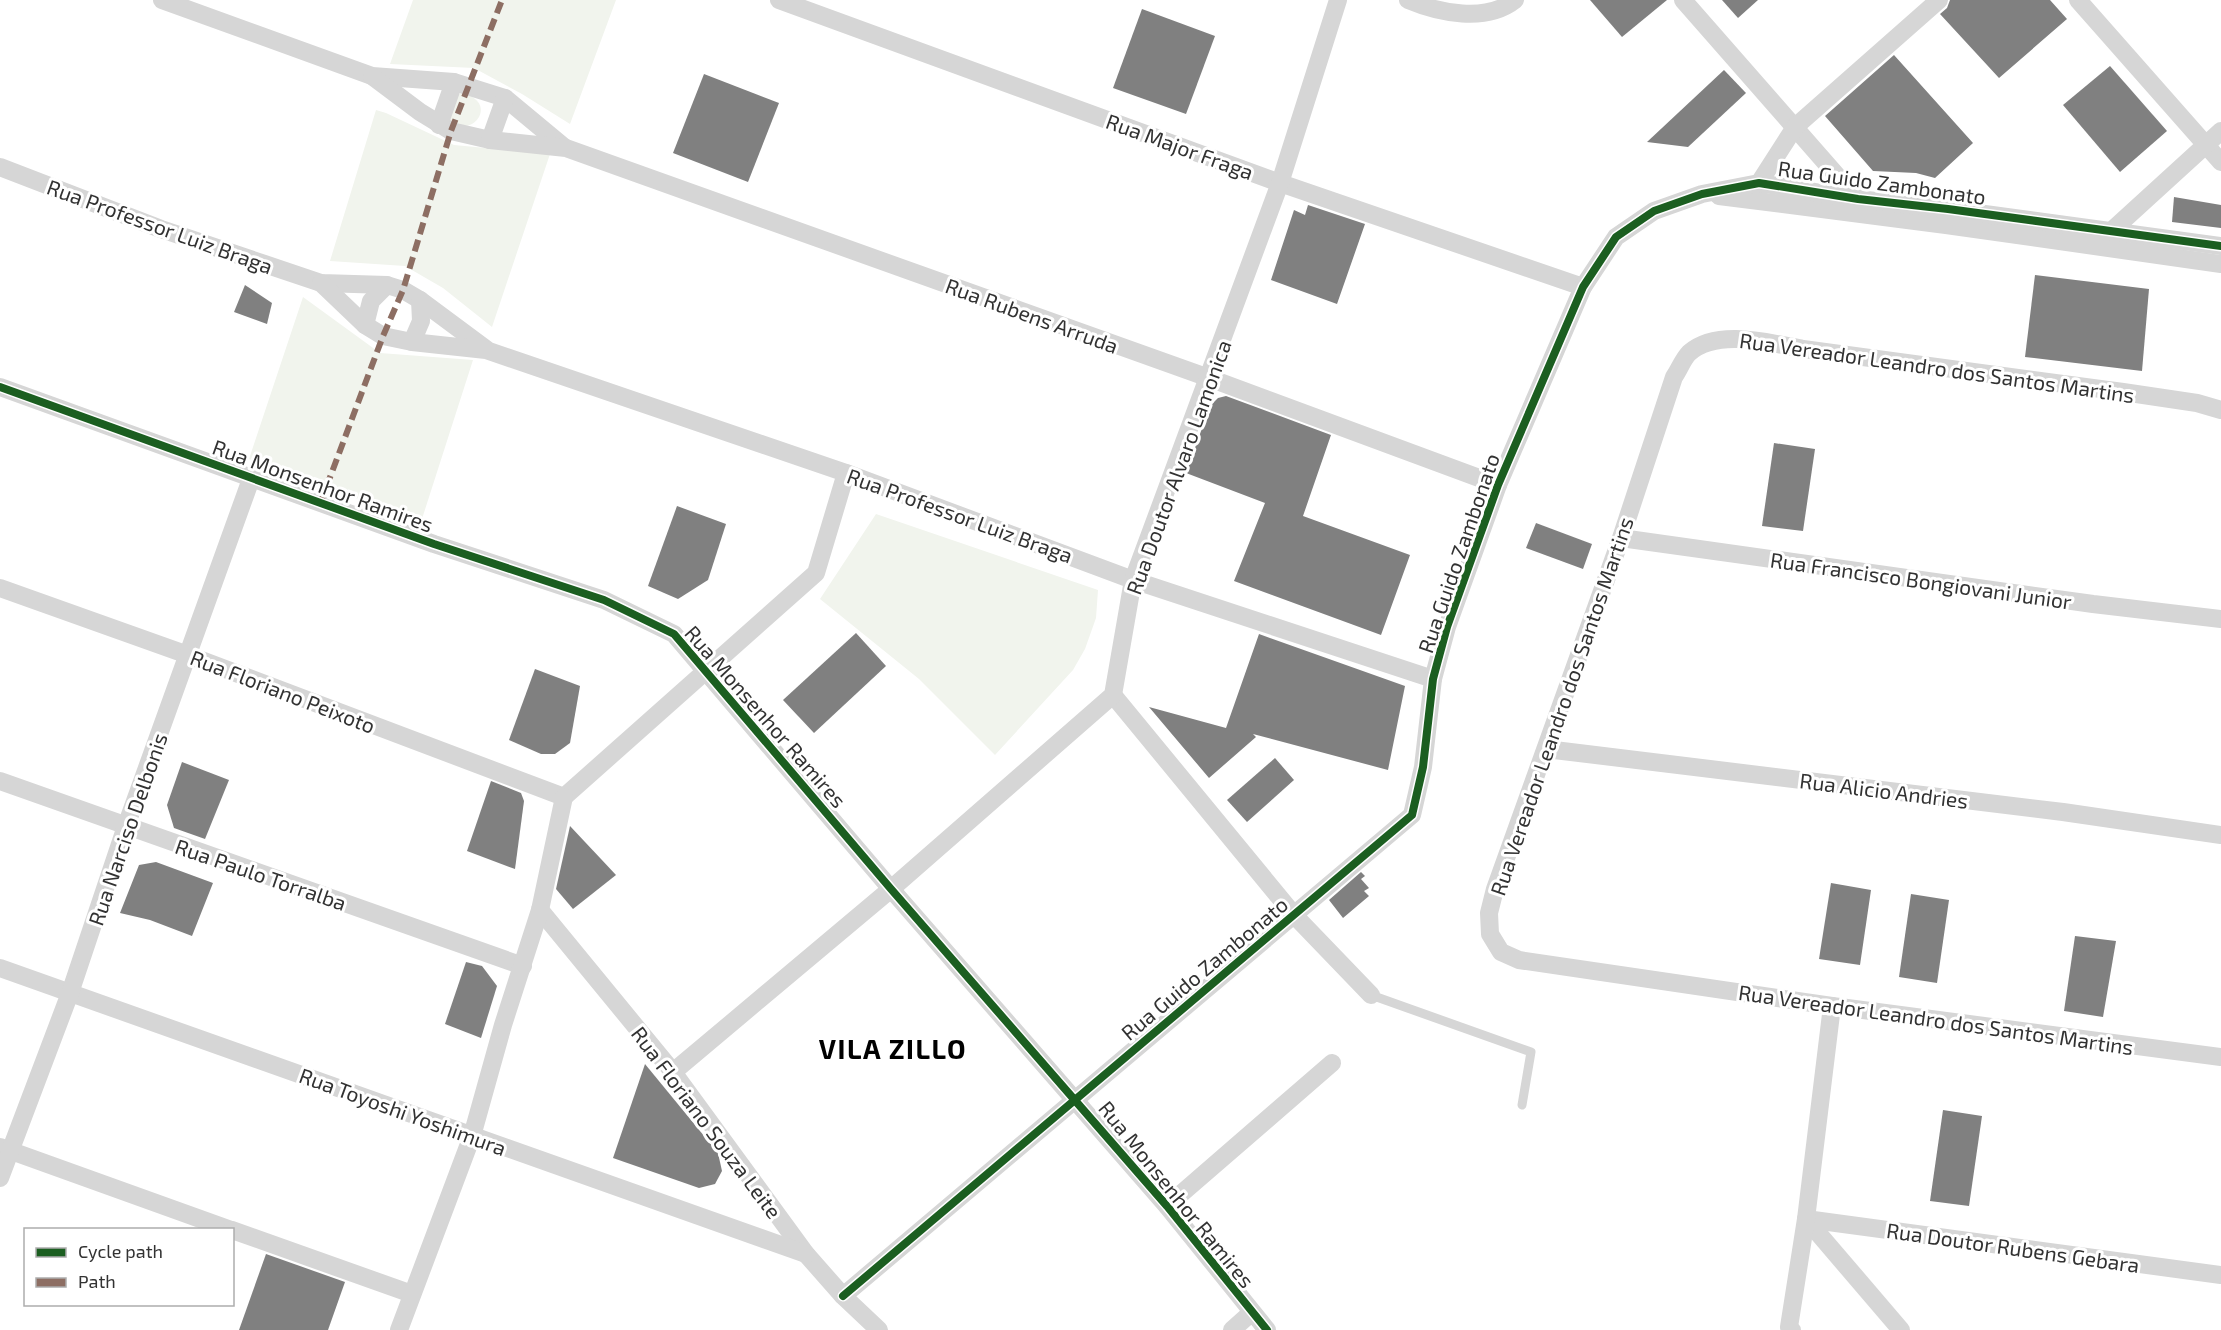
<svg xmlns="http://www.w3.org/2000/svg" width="2221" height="1330" font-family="'Exo 2',sans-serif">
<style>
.green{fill:#f1f4ed}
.building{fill:#808080}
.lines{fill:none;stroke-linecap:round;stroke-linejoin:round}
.service{stroke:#d6d6d6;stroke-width:9}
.minor{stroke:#d6d6d6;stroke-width:18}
.quiet{stroke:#8d6e63;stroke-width:6;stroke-dasharray:12 6;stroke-linecap:butt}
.cycleway-casing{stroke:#fff;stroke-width:11}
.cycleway{stroke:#1b5e20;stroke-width:8}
.labels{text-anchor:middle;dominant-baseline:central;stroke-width:6;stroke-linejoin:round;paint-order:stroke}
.street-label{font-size:21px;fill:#323232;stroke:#fff}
.district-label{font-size:27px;font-weight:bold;letter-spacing:1.5px;fill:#000;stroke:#fff}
</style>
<rect width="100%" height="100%" fill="#fff"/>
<g class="green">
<path d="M413 0H616L570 124 522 94 474 68 390 64Z"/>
<path d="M462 93C502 103 469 143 448 118L456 95Z"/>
<path d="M376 110 386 113 454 145 550 154 492 327 443 288 405 266 330 261Z"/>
<path d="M303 297 380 353 473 360 421 522 249 459Z"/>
<path d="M876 514 1098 590 1096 618 1085 649 1073 670 995 755 919 679 820 599Z"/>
</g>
<g class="building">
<path d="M1590 0H1667L1622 37Z"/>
<path d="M1722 0H1758L1738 18Z"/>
<path d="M1950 0H2050L2067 19 1999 78 1940 14 1947 8Z"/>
<path d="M1142 9 1215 36 1186 114 1113 88Z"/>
<path d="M1894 55 1973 143 1935 178 1916 173 1873 171 1825 116Z"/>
<path d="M2110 66 2167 131 2120 172 2063 105Z"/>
<path d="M1724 70 1746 93 1688 147 1647 142Z"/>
<path d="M704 74 779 103 748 182 673 153Z"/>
<path d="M2174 197 2221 205V228L2172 222Z"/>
<path d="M1308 205 1365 224 1337 304 1271 280 1294 210 1305 215Z"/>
<path d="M2035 275 2149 289 2142 371 2025 357Z"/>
<path d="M245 285 272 303 267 324 234 312Z"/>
<path d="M1226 396 1331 435 1303 516 1410 555 1381 635 1234 581 1265 503 1186 473 1210 406 1218 398Z"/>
<path d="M1774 443 1815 449 1803 531 1762 526Z"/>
<path d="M677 506 726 524 708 580 678 599 648 586Z"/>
<path d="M1536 523 1592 544 1583 569 1526 548Z"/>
<path d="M856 633 886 666 814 733 783 700Z"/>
<path d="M1259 634 1405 686 1388 770 1253 734 1256 737 1209 778 1149 707 1226 728Z"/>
<path d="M535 669 580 686 570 743 555 754H541L509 740Z"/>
<path d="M1275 758 1294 780 1247 822 1227 800Z"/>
<path d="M182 762 229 780 205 839 174 828 167 805Z"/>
<path d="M491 781 521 793 524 801 515 869 467 851Z"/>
<path d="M570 826 616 875 573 909 556 889Z"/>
<path d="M156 862 213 883 192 936 150 920 120 913 139 865Z"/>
<path d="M1361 872 1365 876 1361 879 1369 888 1364 891 1369 896 1343 918 1329 900Z"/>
<path d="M1831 883 1871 890 1860 965 1819 959Z"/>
<path d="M1911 894 1949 900 1937 983 1899 977Z"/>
<path d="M2075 936 2116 941 2103 1017 2064 1011Z"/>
<path d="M466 962 482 966 497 986 481 1038 445 1024Z"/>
<path d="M645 1064 718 1153 722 1171 715 1184 699 1188 613 1158Z"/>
<path d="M1943 1110 1982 1116 1969 1206 1930 1201Z"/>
<path d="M266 1254 345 1282 328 1330H239Z"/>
</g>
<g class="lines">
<path class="service" d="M1371 995 1531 1052 1522 1105"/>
<g class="minor">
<path d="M162 0 372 76 454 82 505 98 564 147"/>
<path d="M779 0 1280 183 1583 287"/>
<path d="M1408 0C1439 13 1486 23 1515 0"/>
<path d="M1683 0 1860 202"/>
<path d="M2078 0 2221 162"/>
<path d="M372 76 420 112 451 131 490 140 566 148 1209 378 1498 485"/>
<path d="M439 125 454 82"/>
<path d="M490 140 505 98"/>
<path d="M0 167 161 229 321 283 387 285 403 290 420 300 486 349"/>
<path d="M1756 193 1759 183 1795 127 1939 0"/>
<path d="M1719 196 1946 225 2221 264"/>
<path d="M2107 235 2221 131"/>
<path d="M321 283 365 325 383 336 412 342 486 350 846 473 1133 580 1433 679"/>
<path d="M365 325 371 301 387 285"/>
<path d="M412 342 421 321 420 300"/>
<path d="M0 387 434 544 604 600 674 634 891 889 1167 1206 1267 1330"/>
<path d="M2221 410 2197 403 2123 392 1803 349C1770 343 1717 328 1689 353 1683 359 1679 370 1674 377L1621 538 1495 889 1489 913 1490 934 1501 952 1519 960 1832 1006 2221 1057"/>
<path d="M1621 538 2093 604 2221 619"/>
<path d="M0 588 188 655 564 797"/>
<path d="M1113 695 1294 915 1371 995"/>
<path d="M1546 749 2063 812 2221 835"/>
<path d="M0 781 523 966"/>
<path d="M564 797 816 573 846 473"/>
<path d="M540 910 673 1072 806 1254 843 1296 879 1330"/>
<path d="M0 968 806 1254"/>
<path d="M673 1072 891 889 1113 695 1133 580 1280 183 1338 0"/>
<path d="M0 1147 231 1230"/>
<path d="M0 1178 70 993 126 826 251 479"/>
<path d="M1167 1206 1332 1063"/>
<path d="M1806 1219 2221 1275"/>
<path d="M1806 1219 1901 1330"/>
<path d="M232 1230 412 1294"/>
<path d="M843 1296 1412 815 1423 767 1433 679 1447 627 1498 485 1583 287 1616 237 1654 211 1702 194 1759 183 1858 199 1948 209 2221 246"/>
<path d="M399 1330 472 1136 503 1025 540 910 564 797"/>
<path d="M1232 1330 1251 1313"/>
<path d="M1792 1330 1789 1327 1806 1219 1832 1006"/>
</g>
<path class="quiet" d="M320 504 383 336 403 290 451 131 502 0"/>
<g class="cycleway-casing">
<g id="cycleway">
<path d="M0 387 434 544 604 600 674 634 891 889 1167 1206 1267 1330"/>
<path d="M843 1296 1412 815 1423 767 1433 679 1447 627 1498 485 1583 287 1616 237 1654 211 1702 194 1759 183 1858 199 1948 209 2221 246"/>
</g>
</g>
<use href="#cycleway" class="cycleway"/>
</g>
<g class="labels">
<g class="street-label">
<text transform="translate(1180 146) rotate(20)">Rua Major Fraga</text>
<text transform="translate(1882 182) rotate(8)">Rua Guido Zambonato</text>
<text transform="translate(160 226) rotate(20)">Rua Professor Luiz Braga</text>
<text transform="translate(1032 315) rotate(20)">Rua Rubens Arruda</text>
<text transform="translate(1937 367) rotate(8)">Rua Vereador Leandro dos Santos Martins</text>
<text transform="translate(1178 467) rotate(-70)">Rua Doutor Alvaro Lamonica</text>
<text transform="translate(323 485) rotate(20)">Rua Monsenhor Ramires</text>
<text transform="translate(960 515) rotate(20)">Rua Professor Luiz Braga</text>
<text transform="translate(1458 553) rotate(-71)">Rua Guido Zambonato</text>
<text transform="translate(1921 580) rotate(8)">Rua Francisco Bongiovani Junior</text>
<text transform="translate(283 691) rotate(21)">Rua Floriano Peixoto</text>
<text transform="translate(1561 706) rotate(-71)">Rua Vereador Leandro dos Santos Martins</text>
<text transform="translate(766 716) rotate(49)">Rua Monsenhor Ramires</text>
<text transform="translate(1884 790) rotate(7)">Rua Alicio Andries</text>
<text transform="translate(127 829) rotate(-71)">Rua Narciso Delbonis</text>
<text transform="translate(261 874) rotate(19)">Rua Paulo Torralba</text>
<text transform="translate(1204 968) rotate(-40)">Rua Guido Zambonato</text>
<text transform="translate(1936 1019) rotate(8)">Rua Vereador Leandro dos Santos Martins</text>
<text transform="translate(403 1111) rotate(20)">Rua Toyoshi Yoshimura</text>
<text transform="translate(707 1122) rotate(53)">Rua Floriano Souza Leite</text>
<text transform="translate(1177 1194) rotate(51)">Rua Monsenhor Ramires</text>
<text transform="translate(2013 1247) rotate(8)">Rua Doutor Rubens Gebara</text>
</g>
<g class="district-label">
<text x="893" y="1048">VILA ZILLO</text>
</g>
</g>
<rect x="24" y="1228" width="210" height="78" fill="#ffffff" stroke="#adadad" stroke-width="1.5"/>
<rect x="36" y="1248" width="30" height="9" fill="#1b5e20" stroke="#adadad" stroke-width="1.5"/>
<text x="78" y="1258" font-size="18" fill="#323232">Cycle path</text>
<rect x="36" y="1278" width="30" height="9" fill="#8d6e63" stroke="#adadad" stroke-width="1.5"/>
<text x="78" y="1288" font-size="18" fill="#323232">Path</text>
</svg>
